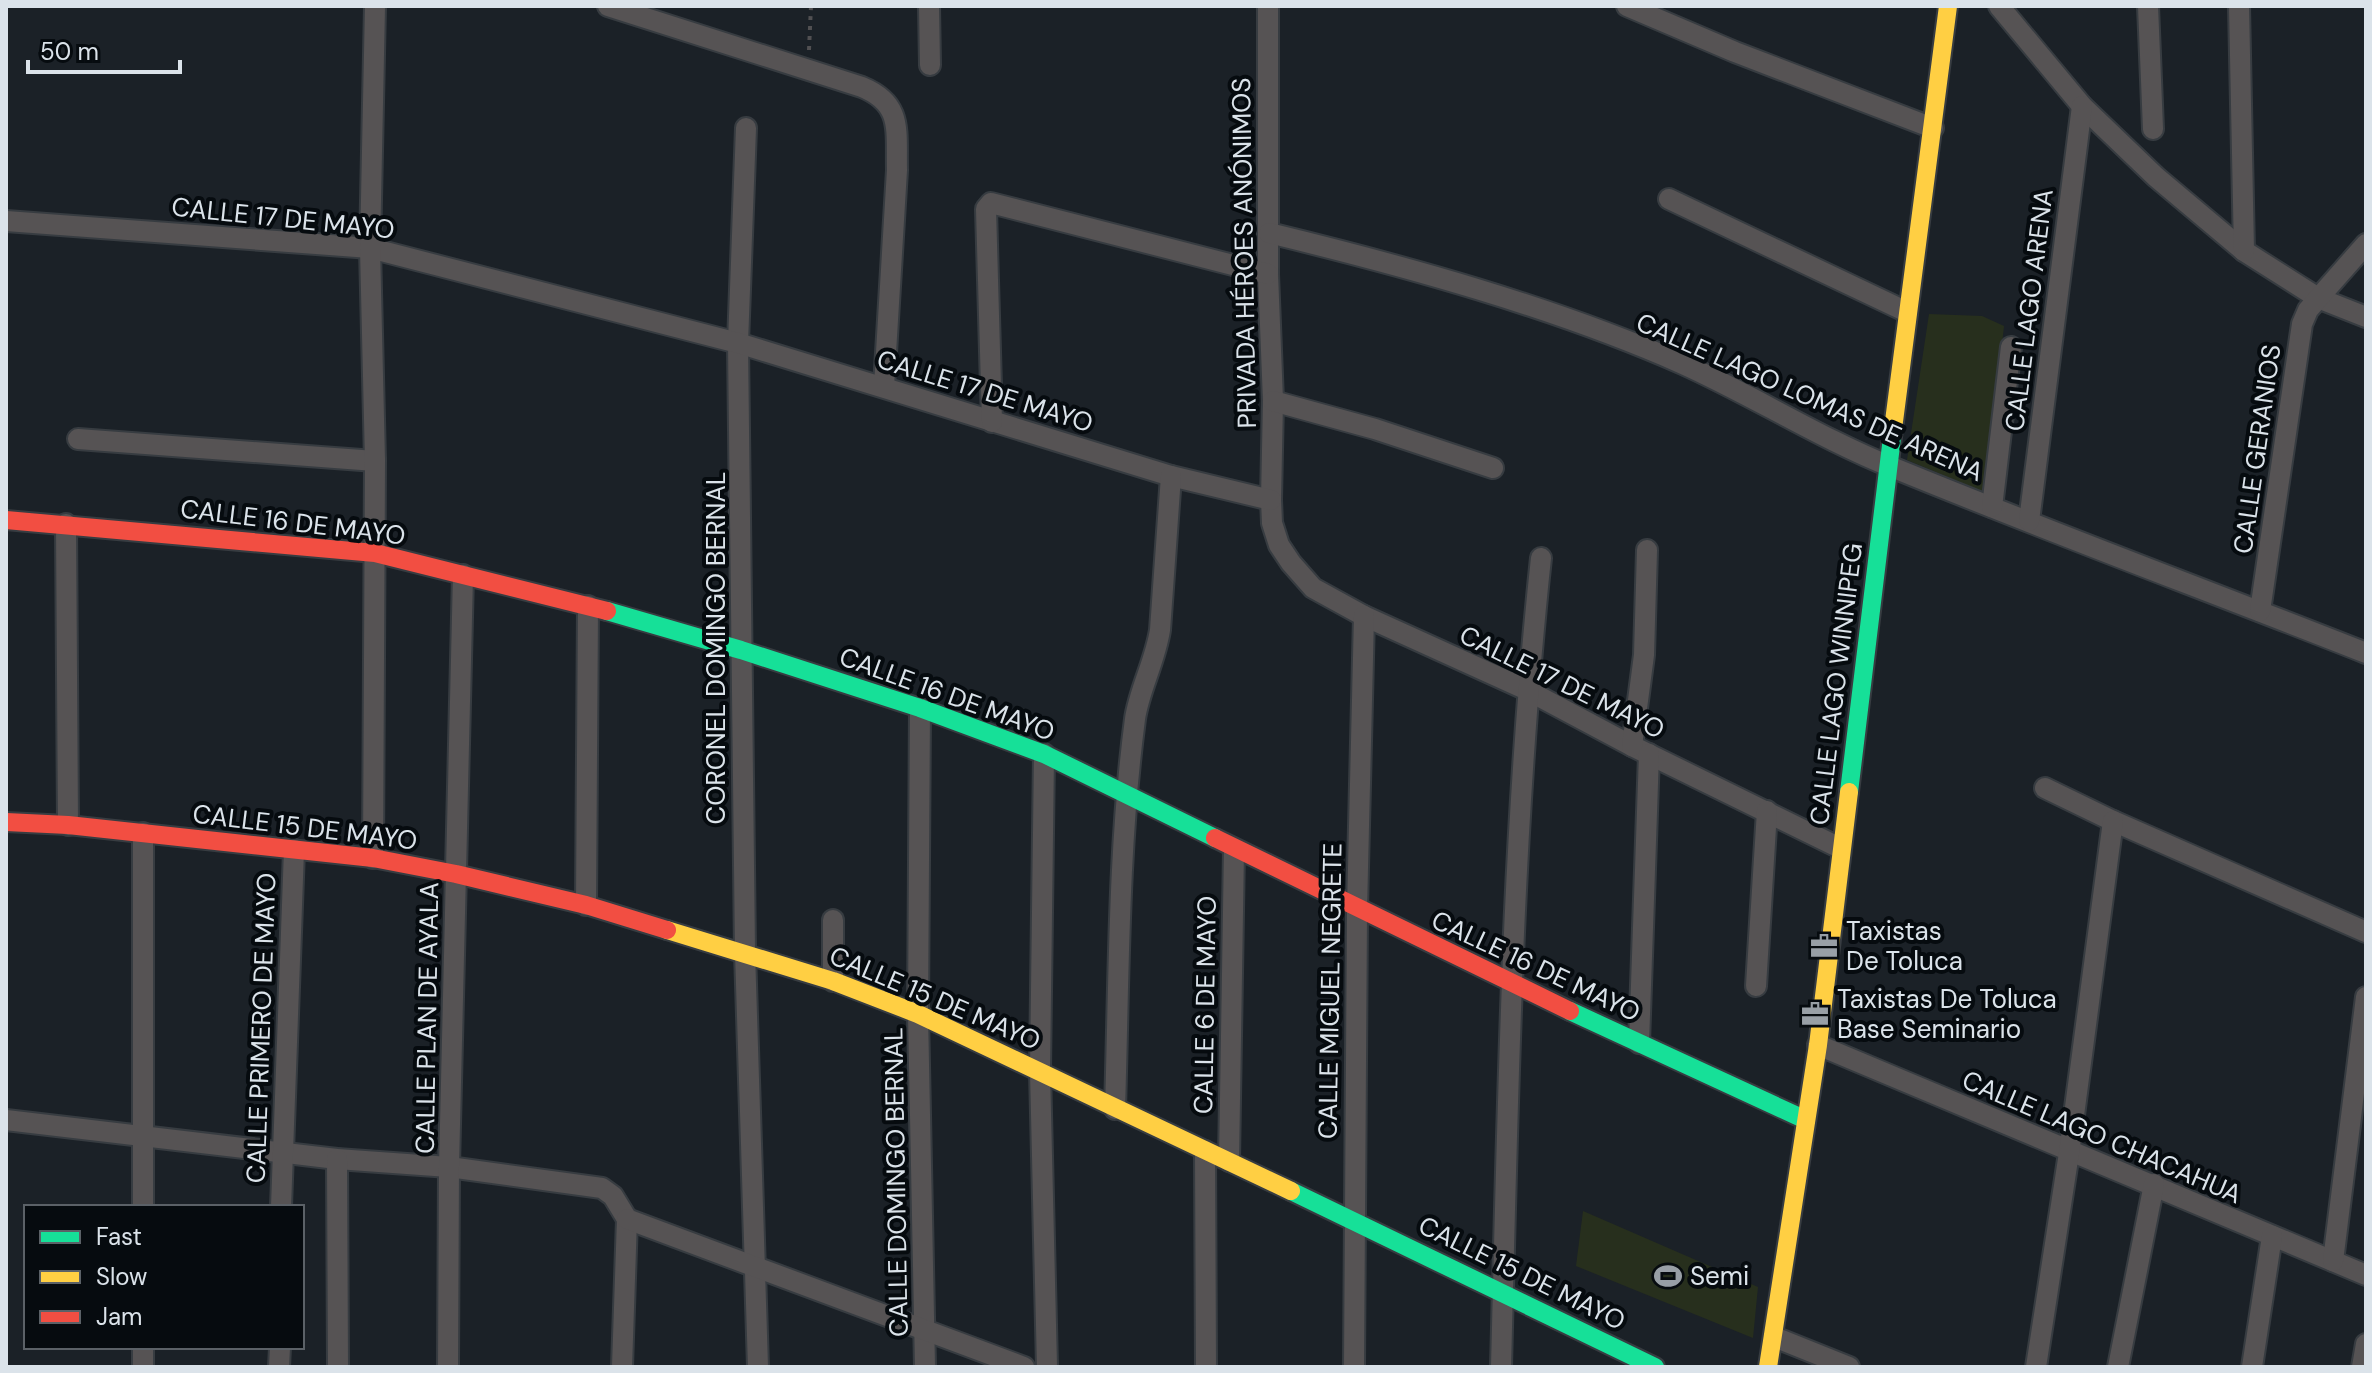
<svg xmlns="http://www.w3.org/2000/svg" width="2372" height="1373" font-family="'DM Sans',sans-serif">
<style>
.park{fill:#272f1d}
.lines{fill:none;stroke-linecap:round;stroke-linejoin:round}
.street-casing{stroke:#373c41;stroke-width:24}
.fast-casing{stroke:#373c41;stroke-width:22}
.slow-casing{stroke:#373c41;stroke-width:22}
.jam-casing{stroke:#373c41;stroke-width:22}
.path{stroke:#515052;stroke-width:4;stroke-dasharray:4 6;stroke-linecap:butt}
.street{stroke:#565354;stroke-width:20}
.fast{stroke:#16e098;stroke-width:18}
.slow{stroke:#ffcf43;stroke-width:18}
.jam{stroke:#f24e42;stroke-width:18}
.labels{text-anchor:middle;dominant-baseline:central;stroke-width:8;stroke-linejoin:round;paint-order:stroke}
.street-label{font-size:26px;fill:#dbe3ea;stroke:#060b0f}
.poi-label{font-size:26px;fill:#dbe3ea;stroke:#060b0f;text-anchor:start}
</style>
<rect width="100%" height="100%" fill="#1b2127"/>
<g class="park">
<path d="M1929 314 1982 316 2004 326 1986 493 1907 460Z"/>
<path d="M1583 1211 1758 1287 1753 1338 1576 1266Z"/>
</g>
<g class="lines">
<g class="street-casing">
<g id="street">
<path d="M608 6 862 87C903 104 896 130 897 170L884 386"/>
<path d="M929 6 930 65"/>
<path d="M1268 6V274L1273 401 1271 500 1272 523 1279 545 1291 563 1313 588 1364 616 1527 690 1632 746 1840 848"/>
<path d="M1627 6 1735 52 1933 128"/>
<path d="M1999 6 2082 106 2156 177 2244 251 2318 298 2366 317"/>
<path d="M2148 6 2153 129"/>
<path d="M2239 6 2244 251"/>
<path d="M746 128 738 343 745 952 758 1367"/>
<path d="M1669 199 1907 312"/>
<path d="M6 221 370 248 738 343 1171 476 1271 500"/>
<path d="M1269 233C1405 266 1554 307 1683 364 1754 396 1821 439 1894 468 2050 532 2209 591 2366 653"/>
<path d="M1273 401 1375 429 1493 468"/>
<path d="M992 422 986 209 991 203 1268 274"/>
<path d="M78 439 375 461"/>
<path d="M1992 507 2011 347"/>
<path d="M2029 521 2082 106"/>
<path d="M66 524 68 825"/>
<path d="M2260 611 2302 324 2308 310 2366 244"/>
<path d="M920 708 918 1014 925 1367"/>
<path d="M1632 746 1644 655 1647 550"/>
<path d="M1044 754 1040 1071 1047 1367"/>
<path d="M2045 788 2113 821 2366 932"/>
<path d="M373 858 375 461 370 248 375 6"/>
<path d="M586 905 588 606"/>
<path d="M833 920V981"/>
<path d="M1756 986 1767 811"/>
<path d="M1639 1043 1649 754"/>
<path d="M1818 1045 2366 1275"/>
<path d="M1115 1109C1119 979 1118 848 1135 719 1139 690 1155 662 1160 630L1171 476"/>
<path d="M6 1120 337 1159 449 1167 602 1188 613 1196 627 1219 622 1367"/>
<path d="M1205 1151 1206 1367"/>
<path d="M337 1159 338 1367"/>
<path d="M1229 1161 1234 849"/>
<path d="M143 1207V833"/>
<path d="M281 1207 294 850"/>
<path d="M627 1219 1024 1367"/>
<path d="M2333 1261 2366 997"/>
<path d="M1774 1337 1849 1367"/>
<path d="M143 1367V1347"/>
<path d="M279 1367 280 1347"/>
<path d="M448 1367 449 1167 463 575"/>
<path d="M1354 1367 1357 910 1364 616"/>
<path d="M1501 1367C1508 1097 1512 827 1541 558"/>
<path d="M2036 1367 2069 1153 2113 821"/>
<path d="M2118 1367 2154 1184"/>
<path d="M2252 1367 2272 1236"/>
<path d="M2362 1367 2366 1344"/>
</g>
</g>
<g class="fast-casing">
<g id="fast">
<path d="M607 611 741 650 920 708 1044 754 1215 838"/>
<path d="M1849 792 1893 429"/>
<path d="M1570 1011 1806 1120"/>
<path d="M1291 1191 1655 1367"/>
</g>
</g>
<g class="slow-casing">
<g id="slow">
<path d="M1893 429 1948 6"/>
<path d="M667 930 833 981 918 1014 1291 1191"/>
<path d="M1768 1367 1818 1045 1849 792"/>
</g>
</g>
<g class="jam-casing">
<g id="jam">
<path d="M6 520 375 553 607 611"/>
<path d="M6 822 68 825 373 858 456 874 586 905 667 930"/>
<path d="M1215 838 1570 1011"/>
</g>
</g>
<path class="path" d="M809 50 811 6"/>
<use href="#street" class="street"/>
<use href="#fast" class="fast"/>
<use href="#slow" class="slow"/>
<use href="#jam" class="jam"/>
</g>
<defs>
<g id="office-bare" transform="scale(2.16)"><path d="M-6-3h4V-5.5h4V-3h4V5H-6ZM-1-4.5V-3h2v-1.5ZM-6 0V1H6V0Z" fill="#989fa6" stroke="#060b0f" stroke-width="2.5" paint-order="stroke"/></g>
<g id="stadium-bare" transform="scale(2.16)"><path d="M0-5a6.5 5 0 1 0 0 10a6.5 5 0 1 0 0-10ZM-3.5-1.8h7v3.6h-7Z" fill="#989fa6" stroke="#060b0f" stroke-width="2.5" paint-order="stroke"/></g>
</defs>
<g fill-rule="evenodd">
<use href="#office-bare" x="1824" y="946"/>
<use href="#office-bare" x="1815" y="1014"/>
<use href="#stadium-bare" x="1668" y="1276"/>
</g>
<g class="labels">
<g class="street-label">
<text transform="translate(283 218) rotate(6)">CALLE 17 DE MAYO</text>
<text transform="translate(1244 253) rotate(-91)">PRIVADA HÉROES ANÓNIMOS</text>
<text transform="translate(2029 310) rotate(-83)">CALLE LAGO ARENA</text>
<text transform="translate(985 391) rotate(17)">CALLE 17 DE MAYO</text>
<text transform="translate(1810 397) rotate(24)">CALLE LAGO LOMAS DE ARENA</text>
<text transform="translate(2257 449) rotate(-82)">CALLE GERANIOS</text>
<text transform="translate(293 522) rotate(7)">CALLE 16 DE MAYO</text>
<text transform="translate(716 648) rotate(-90)">CORONEL DOMINGO BERNAL</text>
<text transform="translate(1562 682) rotate(26)">CALLE 17 DE MAYO</text>
<text transform="translate(1836 684) rotate(-83)">CALLE LAGO WINNIPEG</text>
<text transform="translate(947 694) rotate(20)">CALLE 16 DE MAYO</text>
<text transform="translate(305 827) rotate(7)">CALLE 15 DE MAYO</text>
<text transform="translate(1536 966) rotate(25)">CALLE 16 DE MAYO</text>
<text transform="translate(1330 991) rotate(-89)">CALLE MIGUEL NEGRETE</text>
<text transform="translate(935 998) rotate(23)">CALLE 15 DE MAYO</text>
<text transform="translate(1205 1005) rotate(-89)">CALLE 6 DE MAYO</text>
<text transform="translate(427 1018) rotate(-89)">CALLE PLAN DE AYALA</text>
<text transform="translate(261 1028) rotate(-88)">CALLE PRIMERO DE MAYO</text>
<text transform="translate(2102 1137) rotate(23)">CALLE LAGO CHACAHUA</text>
<text transform="translate(896 1182) rotate(-91)">CALLE DOMINGO BERNAL</text>
<text transform="translate(1522 1273) rotate(26)">CALLE 15 DE MAYO</text>
</g>
<g class="poi-label">
<text x="1846" y="931">Taxistas<tspan x="1846" dy="30">De Toluca</tspan></text>
<text x="1837" y="999">Taxistas De Toluca<tspan x="1837" dy="30">Base Seminario</tspan></text>
<text x="1690" y="1276">Semi</text>
</g>
</g>
<rect width="2372" height="1373" fill="none" stroke="#dbe3ea" stroke-width="16"/>
<rect x="24" y="1205" width="280" height="144" fill="#060b0f" stroke="#5b6167" stroke-width="2"/>
<rect x="40" y="1231" width="40" height="12" fill="#16e098" stroke="#5b6167" stroke-width="2"/>
<text x="96" y="1245" font-size="24" fill="#dbe3ea">Fast</text>
<rect x="40" y="1271" width="40" height="12" fill="#ffcf43" stroke="#5b6167" stroke-width="2"/>
<text x="96" y="1285" font-size="24" fill="#dbe3ea">Slow</text>
<rect x="40" y="1311" width="40" height="12" fill="#f24e42" stroke="#5b6167" stroke-width="2"/>
<text x="96" y="1325" font-size="24" fill="#dbe3ea">Jam</text>
<path d="M28 60v12h152v-12" fill="none" stroke="#dbe3ea" stroke-width="4"/>
<text x="40" y="60" font-size="24" fill="#dbe3ea" stroke="#060b0f" stroke-width="6" paint-order="stroke">50 m</text>
</svg>
